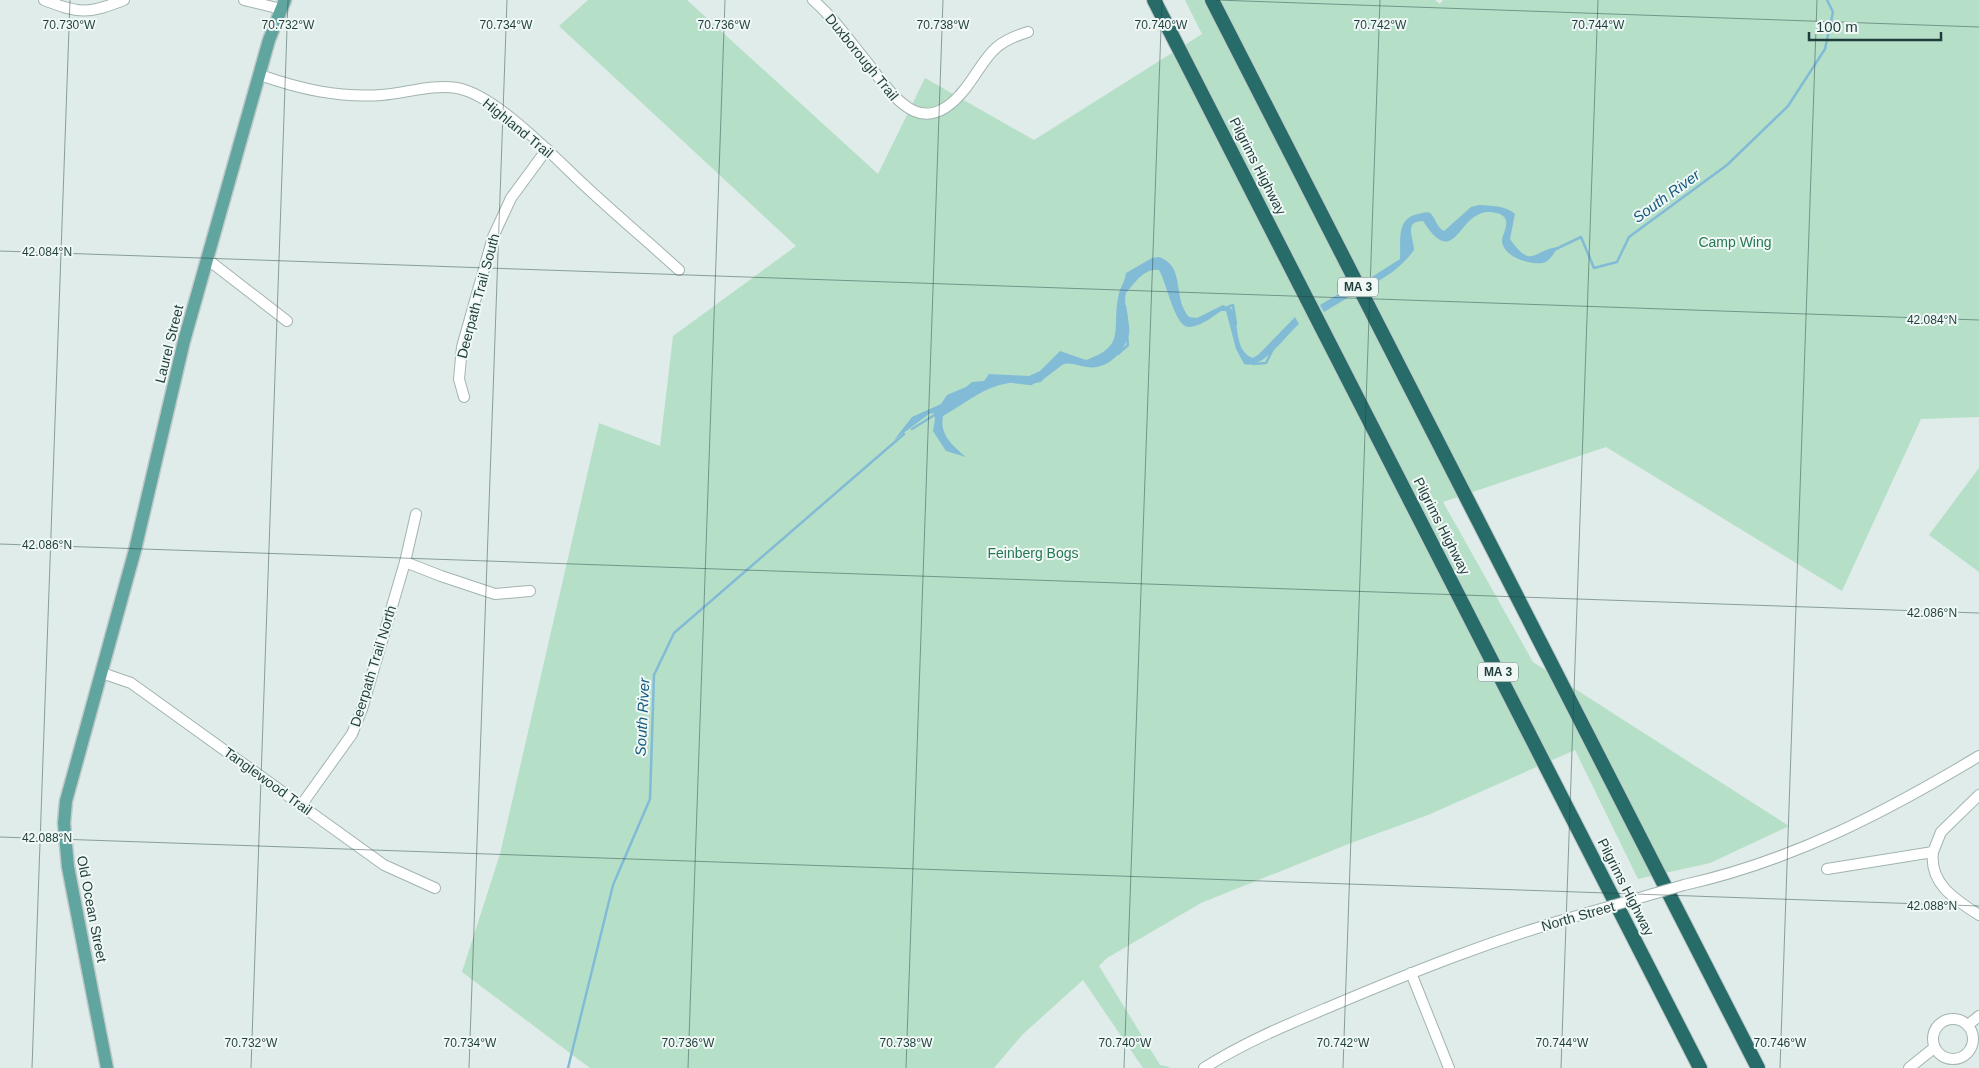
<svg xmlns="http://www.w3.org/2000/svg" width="1979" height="1068" font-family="Arial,sans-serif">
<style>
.green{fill:#b6dfc8}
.water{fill:#82bbd6}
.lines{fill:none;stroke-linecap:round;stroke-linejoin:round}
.stream{stroke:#82bbd6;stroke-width:2.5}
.minor-casing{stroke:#a2b4b1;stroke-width:12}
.major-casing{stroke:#c0c9c8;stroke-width:15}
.highway-casing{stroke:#c0c9c8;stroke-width:16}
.minor{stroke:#fff;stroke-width:10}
.major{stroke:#60a59f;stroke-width:12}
.highway{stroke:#286c6a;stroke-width:14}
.minor-bridge-casing{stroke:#a2b4b1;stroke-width:12;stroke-linecap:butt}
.minor-bridge{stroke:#fff;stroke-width:10}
.ticks{fill:none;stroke:#1f3e3b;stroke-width:1;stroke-opacity:0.45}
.labels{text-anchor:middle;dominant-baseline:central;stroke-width:4;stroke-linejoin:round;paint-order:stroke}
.shield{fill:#f0f8f6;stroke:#5e7673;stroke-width:1}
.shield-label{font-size:12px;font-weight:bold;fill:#1f3e3b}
.street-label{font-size:14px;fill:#1f3e3b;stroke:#f0f8f6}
.park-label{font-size:14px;fill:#267853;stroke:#f0f8f6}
.water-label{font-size:15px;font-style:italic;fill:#145a7e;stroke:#f0f8f6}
.ticks-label{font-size:12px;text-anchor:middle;fill:#1f3e3b;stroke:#f0f8f6;stroke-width:4;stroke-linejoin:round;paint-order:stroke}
</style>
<rect width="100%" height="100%" fill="#dfece9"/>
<g class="green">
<path d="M588 0H687L878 174 925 78 1034 140 1202 34 1185 0H1435L1440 4 1443 0H1979V417L1921 419 1842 591 1606 447 1443 502 1533 662 1789 826 1710 863 1638 879 1575 750 1428 815 1351 843 1201 903 1107 958 1099 966 1160 1065 1170 1067 1168 1068H1143L1083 980 1022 1035 994 1068H590L462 972 500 854 599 423 660 446 673 336 796 246 559 26Z"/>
<path d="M1979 468V572L1929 535Z"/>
</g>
<g class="water">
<path d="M1479 205C1491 206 1505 205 1515 214L1510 239C1532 271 1534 249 1558 247 1554 253 1550 261 1543 263 1530 265 1503 257 1502 241 1502 234 1511 222 1503 216 1500 213 1493 212 1489 212 1457 212 1456 272 1423 221 1403 221 1414 239 1414 250 1402 267 1387 276 1369 287L1367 280 1400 259C1401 241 1396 218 1418 214 1422 213 1426 211 1430 213 1436 218 1436 227 1444 231L1471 207Z"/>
<path d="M1159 257C1186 266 1172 298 1189 317L1197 318 1223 305 1232 309C1240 322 1233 351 1253 358L1259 354 1295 317 1299 324C1285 336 1263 370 1244 364L1236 349 1226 311H1221C1212 317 1200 327 1189 327 1175 328 1166 281 1159 270 1144 268 1135 283 1126 293 1122 308 1133 324 1128 338 1121 355 1106 370 1087 367 1079 366 1072 362 1064 364 1053 366 1048 374 1041 382 1030 385 1020 381 1009 383 983 387 966 403 943 416 939 434 953 446 966 457L946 451 933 431 935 419 934 413 929 414 894 440 912 417 941 404 947 395 966 387 972 382 984 381 989 374 1029 376 1040 371 1060 351 1086 360C1126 346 1112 331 1118 298 1119 289 1125 282 1126 273L1152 258Z"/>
<path d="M1345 290 1349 297 1324 312 1320 305Z"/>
</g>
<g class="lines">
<g class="stream">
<path d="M1556 249 1581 237 1594 268 1617 262 1629 237 1727 165 1788 106 1825 49 1833 12 1827 0"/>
<path d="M1125 306 1127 320"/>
<path d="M1228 307 1233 305 1236 324"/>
<path d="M1118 354 1128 345 1127 336"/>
<path d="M1253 364 1266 363 1274 347"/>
<path d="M1043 378 1064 362"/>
<path d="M1014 382 1031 384 1035 382"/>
<path d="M912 429 936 414"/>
<path d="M568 1068 613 885 650 799 654 675 674 633 904 434"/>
</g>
<g class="minor-casing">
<g id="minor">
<path d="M44 0C80 14 88 14 124 0"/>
<path d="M244 0 281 9"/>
<path d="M813 0C833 17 849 40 866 61 894 97 922 143 965 89 988 59 988 44 1028 32"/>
<path d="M260 75C300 89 338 98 382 95 407 93 432 84 457 88 496 95 554 157 583 184 614 213 647 241 679 270"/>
<path d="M207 259 287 321"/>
<path d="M464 397 459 379 462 347 493 237 511 198 547 149"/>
<path d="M405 562 441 576 495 594 530 591"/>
<path d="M102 673 131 683 384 865 435 888"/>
<path d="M302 804 352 734 362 709 405 562 416 514"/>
<path d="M1933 852C1929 884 1956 900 1979 915"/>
<path d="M1827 869 1933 852 1941 832 1979 795"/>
<path d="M1684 885C1792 861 1886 812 1979 756"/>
<path d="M1411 973 1449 1068"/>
<circle cx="1953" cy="1039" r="20"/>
<path d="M1968 1025 1979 1016"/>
<path d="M1204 1068C1243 1043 1284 1026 1327 1008 1412 972 1497 938 1587 913"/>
<path d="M1909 1068 1934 1048"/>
</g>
</g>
<g class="major-casing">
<path id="major" d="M107 1068 68 867 64 823 66 801 135 550 184 341 269 40 285 0"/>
</g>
<g class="highway-casing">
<g id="highway">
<path d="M1154 0 1700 1068"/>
<path d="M1212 0 1758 1068"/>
</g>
</g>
<use href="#minor" class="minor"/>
<use href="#major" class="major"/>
<use href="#highway" class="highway"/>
<g class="minor-bridge-casing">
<path id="minor-bridge" d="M1587 913 1684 885"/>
</g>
<use href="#minor-bridge" class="minor-bridge"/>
</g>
<path class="ticks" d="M1216 0 1979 27M0 251 1979 320M0 544 1979 613M0 837 1979 906M32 1068 70 0M251 1068 288 0M469 1068 507 0M688 1068 725 0M906 1068 943 0M1124 1068 1162 0M1343 1068 1380 0M1561 1068 1598 0M1780 1068 1817 0"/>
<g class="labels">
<g class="shield">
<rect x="1338" y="277.5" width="40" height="19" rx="4"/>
<rect x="1478" y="662.5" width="40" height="19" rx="4"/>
</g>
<g class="shield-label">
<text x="1358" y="287">MA 3</text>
<text x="1498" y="672">MA 3</text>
</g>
<g class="street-label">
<text transform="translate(862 57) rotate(51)">Duxborough Trail</text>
<text transform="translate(518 128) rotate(39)">Highland Trail</text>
<text transform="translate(1258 166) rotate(63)">Pilgrims Highway</text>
<text transform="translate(478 296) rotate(-75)">Deerpath Trail South</text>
<text transform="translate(169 344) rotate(-76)">Laurel Street</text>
<text transform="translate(1442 526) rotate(63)">Pilgrims Highway</text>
<text transform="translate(373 666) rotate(-73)">Deerpath Trail North</text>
<text transform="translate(268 781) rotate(36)">Tanglewood Trail</text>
<text transform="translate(1626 887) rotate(63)">Pilgrims Highway</text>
<text transform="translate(92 909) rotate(79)">Old Ocean Street</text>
<text transform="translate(1578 916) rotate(-16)">North Street</text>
</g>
<g class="park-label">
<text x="1735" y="242">Camp Wing</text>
<text x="1033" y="553">Feinberg Bogs</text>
</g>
<g class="water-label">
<text transform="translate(1666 196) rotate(-36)">South River</text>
<text transform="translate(642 717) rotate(-87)">South River</text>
</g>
</g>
<g class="ticks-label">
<text x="69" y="29">70.730°W</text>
<text x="288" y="29">70.732°W</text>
<text x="506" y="29">70.734°W</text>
<text x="724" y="29">70.736°W</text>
<text x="943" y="29">70.738°W</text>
<text x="1161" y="29">70.740°W</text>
<text x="1380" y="29">70.742°W</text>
<text x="1598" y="29">70.744°W</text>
<text x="47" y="256">42.084°N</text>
<text x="1932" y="324">42.084°N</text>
<text x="47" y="549">42.086°N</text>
<text x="1932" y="617">42.086°N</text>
<text x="47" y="842">42.088°N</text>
<text x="1932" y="910">42.088°N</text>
<text x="251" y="1047">70.732°W</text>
<text x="470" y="1047">70.734°W</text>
<text x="688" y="1047">70.736°W</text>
<text x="906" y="1047">70.738°W</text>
<text x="1125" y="1047">70.740°W</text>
<text x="1343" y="1047">70.742°W</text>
<text x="1562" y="1047">70.744°W</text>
<text x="1780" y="1047">70.746°W</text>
</g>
<path d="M1809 32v8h132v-8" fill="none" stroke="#1f3e3b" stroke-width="2.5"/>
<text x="1816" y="32" font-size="15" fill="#1f3e3b" stroke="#f0f8f6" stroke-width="4" paint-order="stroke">100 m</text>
</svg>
